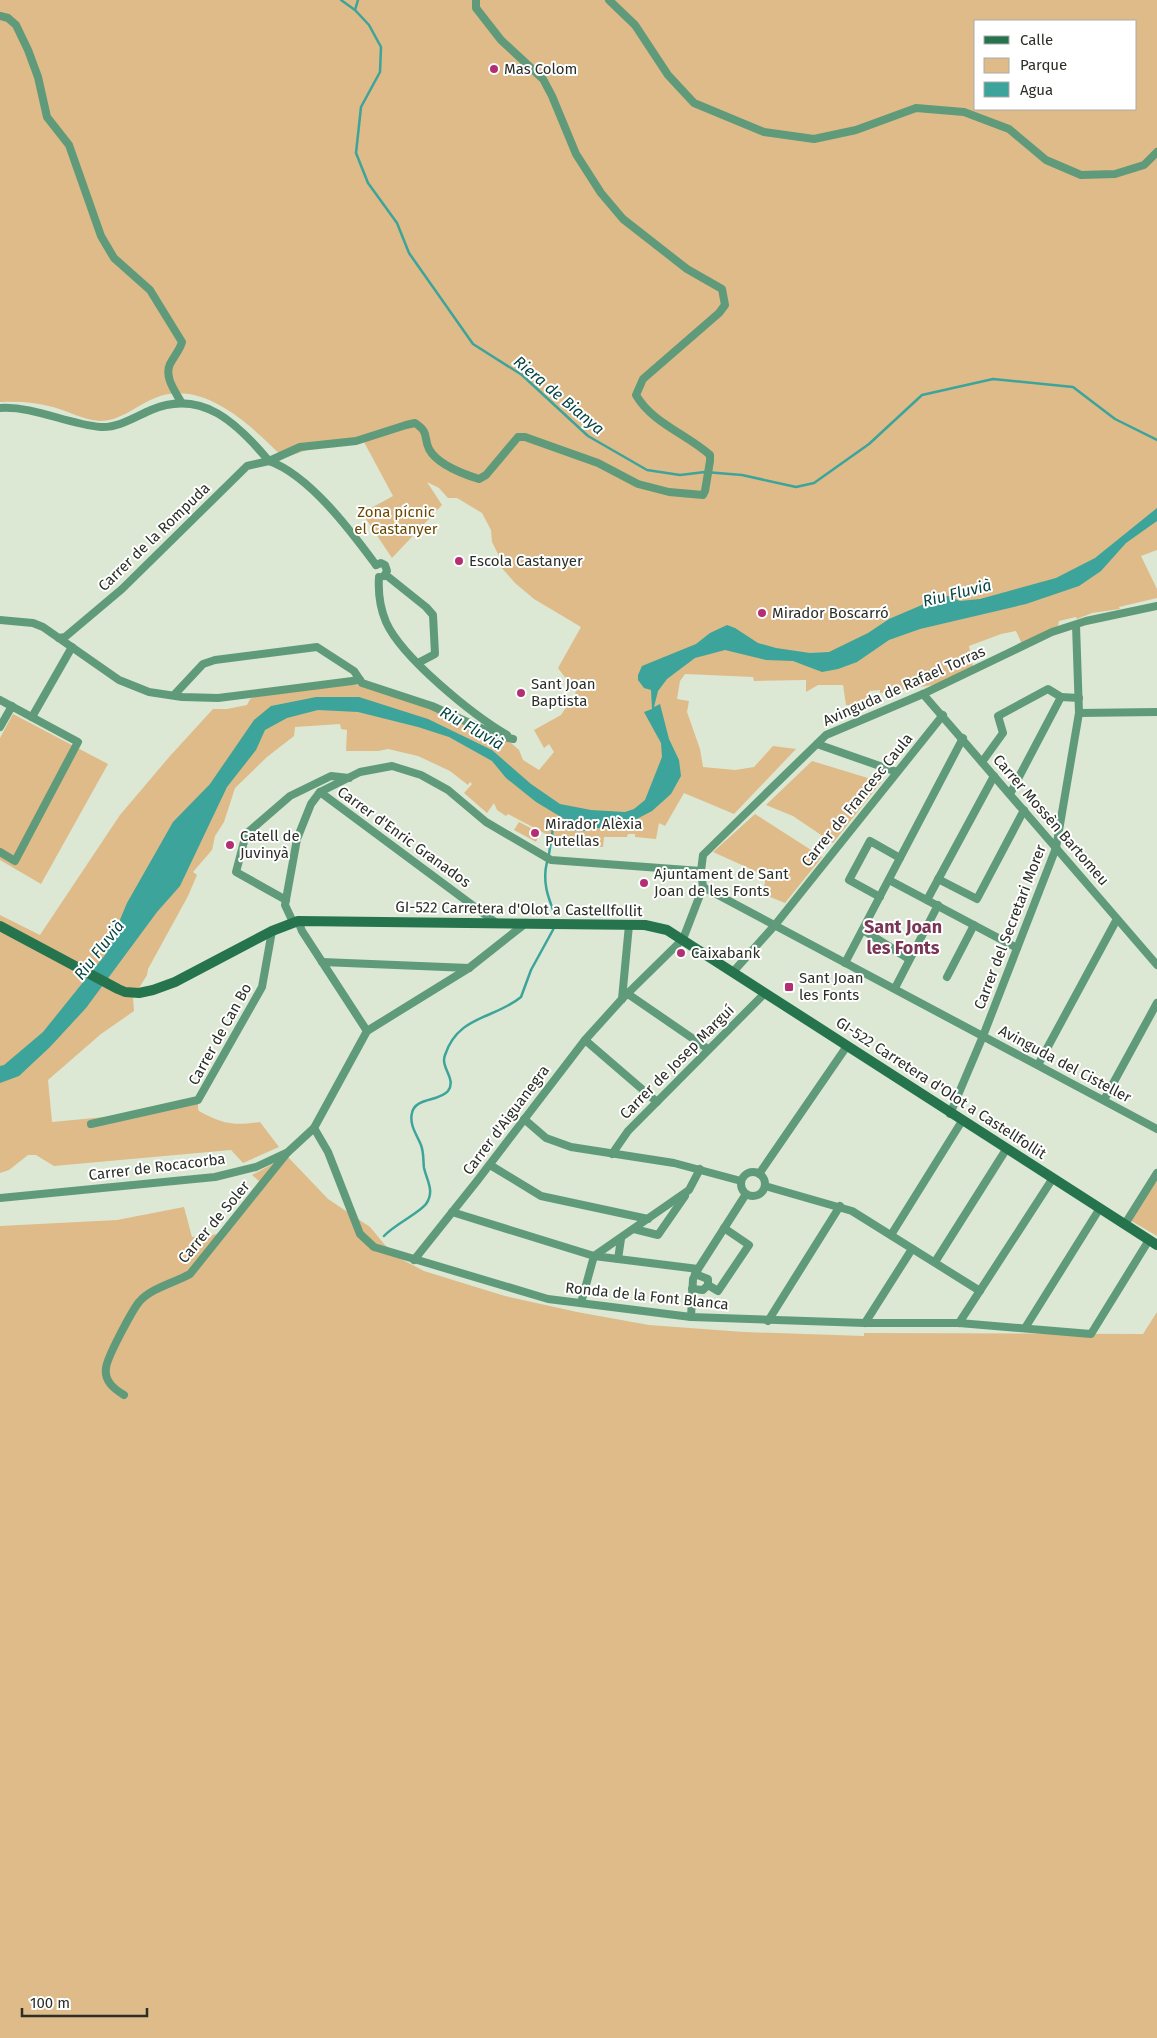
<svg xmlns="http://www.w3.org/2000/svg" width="1157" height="2038" font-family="'Fira Sans',sans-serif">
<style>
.green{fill:#debb88;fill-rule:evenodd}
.water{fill:#3ca49a}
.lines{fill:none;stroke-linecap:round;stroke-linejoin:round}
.stream{stroke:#3ca49a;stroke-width:2.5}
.street{stroke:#5f9b7a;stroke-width:8}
.secondary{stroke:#25744e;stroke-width:10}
.poi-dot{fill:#b42e73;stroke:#fff;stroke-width:2}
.labels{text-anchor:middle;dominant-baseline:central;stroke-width:4;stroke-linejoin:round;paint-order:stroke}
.poi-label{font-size:15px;fill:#2b2f27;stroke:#fff;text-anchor:start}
.park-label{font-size:15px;fill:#6b4802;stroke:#fff}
.street-label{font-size:15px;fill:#2b2f27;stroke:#fff}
.water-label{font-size:16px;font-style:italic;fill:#064641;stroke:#fff}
.quarter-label{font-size:18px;font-weight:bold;fill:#793654;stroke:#fff}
</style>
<rect width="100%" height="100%" fill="#dce8d3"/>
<g class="green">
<path d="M0 0H1157V550L1141 556 1157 589V598L1119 607 1120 609 1092 613 1077 619 1076 617 1059 621 1058 626 1022 644 1016 631 1001 634 969 646 973 667 933 685 880 693V690L869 691 870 704 846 705 843 685H818L806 692V680L754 681 753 677 685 674 680 681 677 699 689 701 687 712 700 749 703 767 735 770 754 767 773 746 796 749 734 814 684 793 665 826 659 823 656 839 635 837V834H628L627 837H604L603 847H569L570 842H561V839L546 834 508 814 506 816 497 810 494 803 487 813 464 793 472 784 470 782 468 785 450 771 418 756 388 749 378 751H346L347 730 341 729 340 724 295 727 294 736 267 757 235 788 224 822 215 836 212 850 193 872 197 875 188 896 148 969 147 975 133 998 134 1011 101 1034 48 1080 52 1122 136 1114 198 1100V1109L199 1111C222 1124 234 1126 260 1122L279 1147 243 1163 231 1150 54 1166 36 1155H28L9 1170 0 1173V915L40 935 120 815 170 756 213 709H227L247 705 250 699 256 696 348 684 364 686 429 707 511 743 519 750 523 760 539 770 554 752 549 744 544 748 534 730 561 715 576 692 558 668 581 627 534 599 515 583 501 567 499 556 492 542 491 530 482 513 457 498H448L439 488 427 482 442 505 392 558 362 513 393 496 364 442 307 450 284 458C252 427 204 378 155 398 137 405 121 421 100 421 84 420 68 411 53 407 36 402 18 401 0 402ZM976 21H1136V109H976Z"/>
<path d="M13 714 108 764 41 884 0 860V738Z"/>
<path d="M812 761 881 782 833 843 793 816 766 805Z"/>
<path d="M755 814 822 857 785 903 763 894 766 876 713 852Z"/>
<path d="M519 822 540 833 536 842 514 830Z"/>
<path d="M287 1156 328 1199 370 1227 385 1245 401 1259 424 1271 453 1280 505 1296 577 1312 649 1325 744 1332 864 1336V1333L1143 1334 1157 1312V2038H0V1226L117 1220 184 1207 192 1237 219 1234 259 1181 252 1175Z"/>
<path d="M1157 1173V1236L1128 1219Z"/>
</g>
<path class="water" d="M1157 508V521L1126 543 1101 571 1079 586 1026 604 920 629 889 640 857 662 838 669 822 672 793 661 766 660 725 650 695 658 667 679 658 691 654 707 660 704 669 739 679 760 681 776 671 794 652 811 629 823 606 828H589L566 820 536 802 506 778 492 761 449 737 418 727 358 712 318 710 287 718 265 730 256 750 227 787 180 886 157 912 86 1008 50 1047 19 1076 0 1083V1066L4 1065 43 1032 105 955 127 903 173 822 210 784 254 720 271 706 316 697H359L428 719 492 750 531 784 560 804 591 810 625 812 634 809 645 800 662 757 661 743 644 712 652 709 651 690 644 688 638 680V675L642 666 696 644 710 633 727 625 735 628 758 643 776 648 810 653 829 652 868 633 889 619 943 596H948L960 601 980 599 1056 578 1095 558Z"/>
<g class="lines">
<g class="stream">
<path d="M341 0 355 10 369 25 381 47 380 72 361 107 356 153 368 183 397 223 409 253 473 344 522 375 588 436 647 470 680 475 705 472 742 475 796 487 814 483 869 444 922 395 993 379 1073 387 1115 419 1157 440"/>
<path d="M355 10 358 0"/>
<path d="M549 854 553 828 583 830 589 828"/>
<path d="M547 862C542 882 548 897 555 915"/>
<path d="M384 1236C395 1224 418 1214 426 1204 435 1191 427 1181 424 1168 423 1160 424 1153 421 1145 417 1135 409 1125 412 1113 415 1097 439 1102 448 1091 457 1079 440 1068 445 1055 458 1015 495 1019 521 997L531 970 554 928"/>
</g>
<g class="street">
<path d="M609 0 635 25 668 75 694 103 764 132 814 139 856 130 916 108 964 112 1009 129 1046 160 1081 175 1115 174 1144 165 1157 152"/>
<path d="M0 16 8 18 16 25 28 50 38 77 47 117 69 145 101 236 114 258 150 290 182 342C180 350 174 356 170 364 164 377 175 391 181 402"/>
<path d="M0 408C35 406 66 424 101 427 118 428 135 417 151 410 202 388 238 424 269 461"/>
<path d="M269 461C309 475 351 531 376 565"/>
<path d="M376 565 381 563 385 565 387 571 384 576"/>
<path d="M386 575 426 607 433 615 435 654 418 663"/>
<path d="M379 577C378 593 380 608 386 622 402 658 473 715 507 735"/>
<path d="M0 620 33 623 43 627 119 680 149 692 182 697 218 698 360 680"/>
<path d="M59 638 65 637 122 589 247 466 269 461 300 447 356 441 406 425 415 423C430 433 423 437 429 449 437 464 463 474 479 479L486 475 518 437H525L598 463 638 484 669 492 703 495 705 491 710 461V455C687 434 652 423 636 395L643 379 719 313 725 305 722 289 687 269 623 219 601 193 576 154 552 96 543 79 501 40 476 8V0"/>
<path d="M923 694 1157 965"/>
<path d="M174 695 203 664 215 660 317 647 354 671 362 683 432 706 496 735 513 739"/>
<path d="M1061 697 1079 698"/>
<path d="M0 700 78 742 15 861 0 852"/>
<path d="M1079 713 1157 712"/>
<path d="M32 717 72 647"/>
<path d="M0 727 12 706"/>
<path d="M817 744 897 772"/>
<path d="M982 762 1003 733 998 716 1048 689 1061 697 1010 794"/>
<path d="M320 792 495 922"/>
<path d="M900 858 963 738"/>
<path d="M938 879 977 899 1024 810"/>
<path d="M889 880 1017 948"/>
<path d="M703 887 1157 1129"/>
<path d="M286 900 236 872 246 834 290 796 331 776 349 778"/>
<path d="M927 900 994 776"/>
<path d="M298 921 302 931 367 1031"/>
<path d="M293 922 285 905 297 839 311 804 320 792 360 772 392 766 421 775 448 790 486 822 551 860 701 871"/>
<path d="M863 930 909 959"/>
<path d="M322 962 469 968"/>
<path d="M845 963 900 858 870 841 849 880 880 897"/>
<path d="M733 972 775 925 943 715"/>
<path d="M947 977 974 925"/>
<path d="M895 988 938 905"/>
<path d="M628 994 708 1049"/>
<path d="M622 999 629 925"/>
<path d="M585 1040 657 1102"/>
<path d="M1038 1065 1117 919"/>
<path d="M1104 1100 1157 1003"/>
<path d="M950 1114 983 1036 1056 848 1079 713 1076 625"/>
<path d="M524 1119 546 1138 571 1147 674 1163 741 1181"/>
<path d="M91 1124 198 1100 262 987 272 931"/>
<path d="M314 1128 328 1152 360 1234 374 1247 548 1299 691 1317 865 1323H959L1091 1334 1149 1240"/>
<path d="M612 1154 628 1131 765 993"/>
<path d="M490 1165 541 1196 648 1219"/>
<circle cx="753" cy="1184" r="12"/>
<path d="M759 1174 847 1046"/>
<path d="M765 1186 852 1211 980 1291"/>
<path d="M0 1198 215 1177 256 1167 288 1152 314 1128 367 1031 469 968 526 923"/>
<path d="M452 1212 594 1256 698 1269"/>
<path d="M1125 1224 1157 1173"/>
<path d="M634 1229 658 1235 685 1196"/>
<path d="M891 1235 962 1121"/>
<path d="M618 1259 621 1239"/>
<path d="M414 1260 477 1181 585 1040 622 999 683 939 703 887 701 871 703 855 826 735 923 694 1052 632 1086 621 1157 606"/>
<path d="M935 1262 1007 1148"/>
<path d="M708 1285 718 1291 749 1245 724 1228"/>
<path d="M692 1289 703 1290 708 1285V1279L695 1274"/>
<path d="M581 1303 594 1256 689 1190 700 1169"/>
<path d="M691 1317 693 1279 698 1269 746 1194"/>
<path d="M768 1321 840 1206"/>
<path d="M865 1323 912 1249"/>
<path d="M959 1323 1053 1178"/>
<path d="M1025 1328 1100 1208"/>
<path d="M124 1395C114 1389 104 1381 106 1368 107 1357 132 1311 139 1302 151 1288 174 1283 190 1274L287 1153"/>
</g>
<path class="secondary" d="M0 926 118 989 125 992 139 993 153 990 175 982 272 931 298 921 645 925 667 930 1157 1245"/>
</g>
<g class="poi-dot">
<circle cx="494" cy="69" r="5"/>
<circle cx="459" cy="561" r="5"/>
<circle cx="762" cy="613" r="5"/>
<circle cx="521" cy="693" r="5"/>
<circle cx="535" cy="833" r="5"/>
<circle cx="230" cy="845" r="5"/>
<circle cx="644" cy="883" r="5"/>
<circle cx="681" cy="953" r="5"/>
<rect x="784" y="982" width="10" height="10" rx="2.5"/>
</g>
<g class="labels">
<g class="poi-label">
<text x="504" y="69">Mas Colom</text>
<text x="469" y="561">Escola Castanyer</text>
<text x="772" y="613">Mirador Boscarró</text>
<text x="531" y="684">Sant Joan<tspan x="531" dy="17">Baptista</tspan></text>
<text x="545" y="824">Mirador Alèxia<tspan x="545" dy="17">Putellas</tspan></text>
<text x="240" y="836">Catell de<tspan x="240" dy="17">Juvinyà</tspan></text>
<text x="654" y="874">Ajuntament de Sant<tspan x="654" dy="17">Joan de les Fonts</tspan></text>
<text x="691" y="953">Caixabank</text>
<text x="799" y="978">Sant Joan<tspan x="799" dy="17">les Fonts</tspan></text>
</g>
<g class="park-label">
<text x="396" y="512">Zona pícnic<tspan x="396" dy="17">el Castanyer</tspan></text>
</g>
<g class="street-label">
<text transform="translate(154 537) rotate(-44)">Carrer de la Rompuda</text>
<text transform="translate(904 686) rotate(-24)">Avinguda de Rafael Torras</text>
<text transform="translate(857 800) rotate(-51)">Carrer de Francesc Caula</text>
<text transform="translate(1051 820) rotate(49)">Carrer Mossèn Bartomeu</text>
<text transform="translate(404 837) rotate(36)">Carrer d'Enric Granados</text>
<text transform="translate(519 909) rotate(1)">GI-522 Carretera d'Olot a Castellfollit</text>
<text transform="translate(1010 927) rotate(-69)">Carrer del Secretari Morer</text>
<text transform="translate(220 1034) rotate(-61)">Carrer de Can Bo</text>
<text transform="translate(677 1062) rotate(-45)">Carrer de Josep Marguí</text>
<text transform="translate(1065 1064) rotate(28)">Avinguda del Cisteller</text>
<text transform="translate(941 1088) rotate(33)">GI-522 Carretera d'Olot a Castellfollit</text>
<text transform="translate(506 1120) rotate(-53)">Carrer d'Aiguanegra</text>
<text transform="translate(157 1167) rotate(-7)">Carrer de Rocacorba</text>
<text transform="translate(214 1222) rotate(-50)">Carrer de Soler</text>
<text transform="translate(647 1296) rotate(6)">Ronda de la Font Blanca</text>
</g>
<g class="water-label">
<text transform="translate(559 395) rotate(40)">Riera de Bianya</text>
<text transform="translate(957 593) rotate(-14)">Riu Fluvià</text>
<text transform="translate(472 728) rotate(30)">Riu Fluvià</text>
<text transform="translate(99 950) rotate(-52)">Riu Fluvià</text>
</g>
<g class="quarter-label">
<text x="903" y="927">Sant Joan<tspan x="903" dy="21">les Fonts</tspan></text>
</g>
</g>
<rect x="974" y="20" width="162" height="90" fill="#ffffff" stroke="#aaaca9"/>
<rect x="984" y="36" width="25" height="8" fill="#25744e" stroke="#aaaca9"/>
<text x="1020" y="45" font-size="15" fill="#2b2f27">Calle</text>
<rect x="984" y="58" width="25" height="15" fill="#debb88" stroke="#aaaca9"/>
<text x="1020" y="70" font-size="15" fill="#2b2f27">Parque</text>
<rect x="984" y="82" width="25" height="15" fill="#3ca49a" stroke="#aaaca9"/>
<text x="1020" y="95" font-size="15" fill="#2b2f27">Agua</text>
<path d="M22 2008v8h125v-8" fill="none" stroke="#2b2f27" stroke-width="2.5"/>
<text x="30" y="2008" font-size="15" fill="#2b2f27" stroke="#ffffff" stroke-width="4" paint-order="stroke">100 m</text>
</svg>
